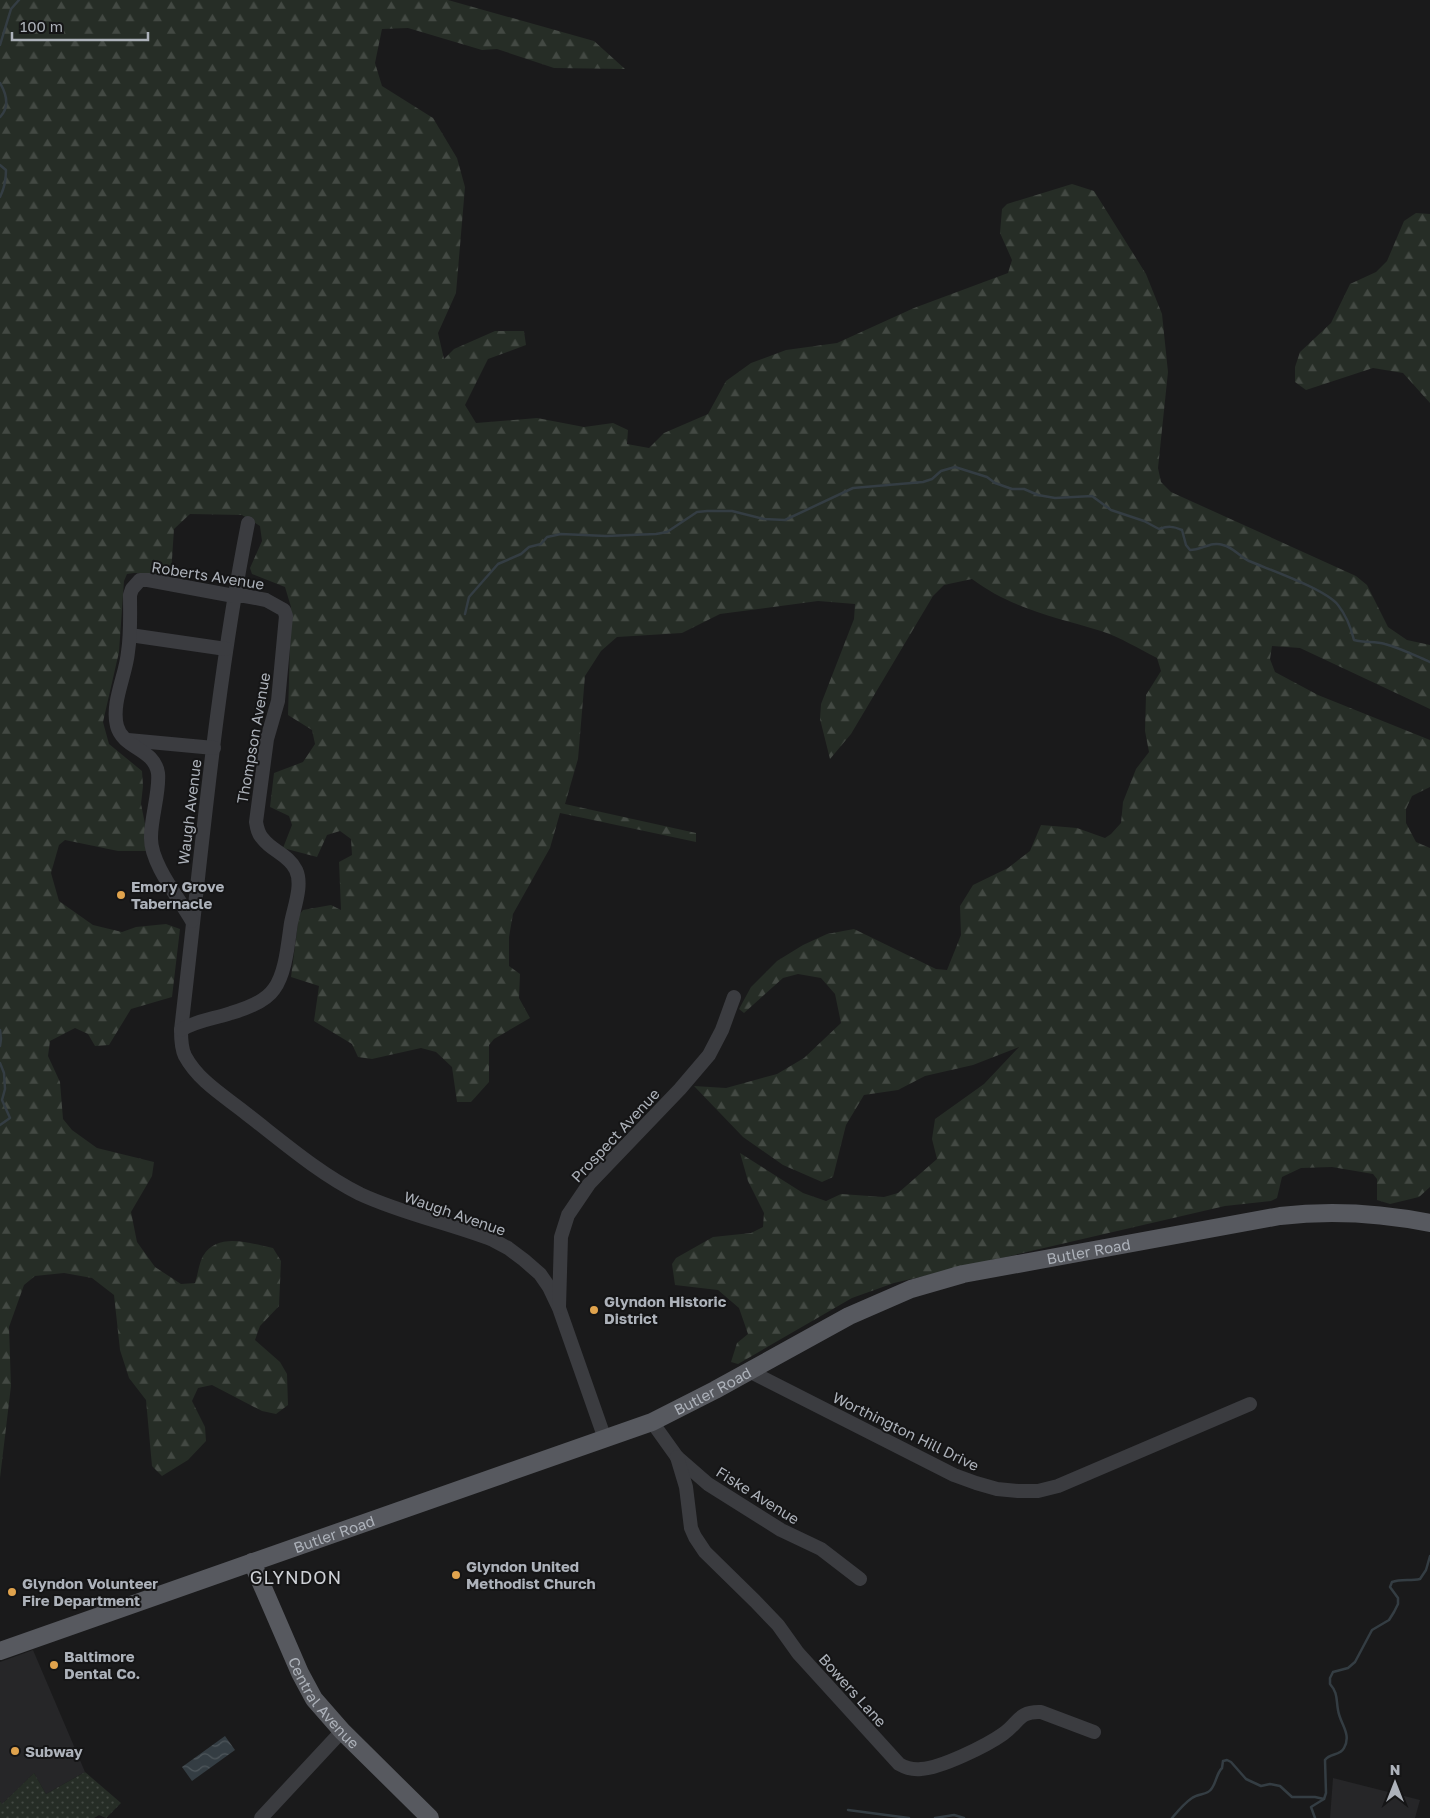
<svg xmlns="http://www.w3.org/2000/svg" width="1430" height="1818" font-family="'Golos Text',sans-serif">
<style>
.built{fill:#262628}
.forest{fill:url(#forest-firs)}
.park{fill:url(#park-dots)}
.water{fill:url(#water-waves)}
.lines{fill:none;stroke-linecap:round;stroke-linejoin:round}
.stream{stroke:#343d43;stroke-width:2.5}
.minor{stroke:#3b3c40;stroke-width:14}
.major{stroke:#57595f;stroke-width:18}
.poi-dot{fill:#e0a34d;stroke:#151516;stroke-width:2}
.labels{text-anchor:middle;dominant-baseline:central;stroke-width:4;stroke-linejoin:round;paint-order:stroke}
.street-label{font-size:15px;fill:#adb2ba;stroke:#151516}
.poi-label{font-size:15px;font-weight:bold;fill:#adb2ba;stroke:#151516;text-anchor:start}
.quarter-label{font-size:18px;letter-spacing:1px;fill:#ced1d6;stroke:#151516}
</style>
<defs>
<pattern id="forest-firs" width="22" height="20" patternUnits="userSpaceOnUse" patternTransform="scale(1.25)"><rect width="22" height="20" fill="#262d26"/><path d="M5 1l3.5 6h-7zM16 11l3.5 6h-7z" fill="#434943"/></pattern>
<pattern id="park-dots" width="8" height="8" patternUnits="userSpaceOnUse" patternTransform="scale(1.25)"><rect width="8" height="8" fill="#262d26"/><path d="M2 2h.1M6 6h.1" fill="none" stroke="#434943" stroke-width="1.8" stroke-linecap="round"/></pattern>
<pattern id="water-waves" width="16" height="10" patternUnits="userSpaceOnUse" patternTransform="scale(1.25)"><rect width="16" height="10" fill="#343d43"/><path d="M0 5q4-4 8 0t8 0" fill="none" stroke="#4f575c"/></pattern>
</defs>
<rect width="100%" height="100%" fill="#1a1a1b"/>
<g class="built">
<path d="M33 1650 85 1772 46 1794 34 1773 2 1804 0 1801V1662Z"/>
<path d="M1333 1778 1420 1800 1415 1818H1330Z"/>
</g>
<g class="forest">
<path d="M0 0H448L594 41 625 69 554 68 497 49 482 50 408 28 382 29 375 63 382 86 433 118 457 158 465 187 456 293 438 333 444 359 454 349 495 331H524L526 345 488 359 465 405 476 423 537 418 584 427 613 423 628 430 627 444 649 448 664 433 708 414 726 381 751 363 786 350 837 343 914 308 1008 273 1012 260 1000 233 1002 209 1007 204 1072 184 1094 191 1146 274 1162 314 1168 372 1158 468 1161 482 1171 492 1356 576 1367 585 1388 627 1407 640 1430 645V709L1300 648 1272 646 1270 659 1275 672 1318 695 1430 740V787L1412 796 1406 809V823L1416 842 1430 848V1187L1419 1197 1390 1204 1377 1200V1179L1373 1174 1332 1167 1301 1168 1282 1177 1277 1198 1271 1201 1225 1206 894 1283 852 1298 738 1364 731 1362 737 1343 748 1334 739 1308 718 1290 675 1285 672 1264 676 1258 713 1237 751 1233 763 1227 764 1213 748 1181 740 1153 803 1193 826 1201 841 1194 884 1197 898 1193 937 1159 932 1139 935 1119 984 1084 1019 1047 973 1065 925 1076 898 1090 864 1095 846 1125 833 1177 822 1182 783 1165 743 1137 694 1086 726 1088 777 1074 804 1058 841 1023 835 994 821 978 798 974 783 978 744 1013 739 1009 751 987 777 961 803 945 827 934 854 929 936 969 947 970 961 935 960 906 973 885 1008 868 1030 851 1041 825 1077 828 1105 838 1111 834 1121 823 1123 802 1136 769 1149 752 1145 731 1146 695 1161 671 1157 658C1139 649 1120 637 1101 631 1055 617 1012 609 972 579L944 585 933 596 851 734 830 759 820 719 821 704 854 619 855 604 818 601 720 614 682 633 617 637 601 651 585 676 578 759 565 804 696 833V842L560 813 550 848 513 914 509 937V966L520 974 519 998 530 1018 494 1039 489 1045V1082L471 1102H457L452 1067 436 1052 421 1048 372 1059 358 1057 352 1044 314 1021 319 986 291 977 299 915 303 910 331 905 341 910 339 862 352 855 351 839 340 831 327 835 317 857 283 848 292 825 289 816 270 807 274 773 303 762 315 744 312 730 288 715 291 607 285 587 252 574 250 568 262 541 260 526 242 515 190 514 174 529 171 574 134 573 127 574 124 581 119 652 103 722 109 744 142 771 143 786 141 804 146 829V851H118L65 840 59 845 51 873 59 901 93 925 122 932 136 927 166 924 180 929 172 997 131 1009 109 1045 95 1046 88 1034 75 1028 50 1041 48 1056 60 1082 63 1119 72 1130 97 1148 154 1162 152 1176 131 1212 137 1242 155 1267 181 1284 195 1283C198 1274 199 1263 203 1256 218 1231 251 1244 273 1248L281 1261 279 1306 260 1326 255 1340 280 1362 287 1374 288 1405 276 1414 262 1411 212 1385 198 1388 192 1401 205 1427 206 1441 188 1460 162 1476 152 1466 146 1400 129 1378 120 1350 114 1295 92 1278 64 1273 35 1276 24 1285 9 1327 11 1386 0 1478Z"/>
<path d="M1416 213 1430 214V403L1403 373 1373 368 1306 390 1295 382V367L1300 352 1331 323 1350 284 1376 272 1387 261 1404 221Z"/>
</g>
<path class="park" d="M85 1772 121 1803 106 1818 99 1815 94 1818H0V1801L2 1804 34 1773 46 1794Z"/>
<path class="water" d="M225 1736 235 1750 192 1781 182 1767Z"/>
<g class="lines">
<g class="stream">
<path d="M0 45 11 9 19 0"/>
<path d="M0 83C7 95 10 107 0 117"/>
<path d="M0 165 6 170C6 180 5 187 0 197"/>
<path d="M465 614 469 597 498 564 521 554 529 547 541 544 547 537 561 534 606 536 656 534 667 532 697 512 707 511H732L764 519 785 520 853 488 923 482 932 479 941 471 955 467 987 477 995 483 1012 489H1024L1038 495 1055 498 1092 496 1111 510 1144 521 1159 529C1168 526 1173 526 1182 530L1186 545 1190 550C1202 550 1211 541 1223 545 1233 547 1240 557 1249 561 1270 570 1325 589 1338 605 1346 615 1351 628 1354 640 1365 643 1375 641 1385 644 1400 648 1416 656 1430 662"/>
<path d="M0 1030 1 1039 0 1046"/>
<path d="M0 1063 4 1073 5 1089 2 1100 10 1118 0 1125"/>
<path d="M848 1810 909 1818"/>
<path d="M935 1818 954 1815 964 1818"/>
<path d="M1172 1818C1177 1812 1186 1802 1192 1798 1197 1794 1203 1795 1208 1792 1216 1788 1215 1775 1222 1768L1223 1761 1227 1760 1231 1762 1246 1779 1261 1786 1270 1784 1280 1786 1292 1797H1315L1324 1799"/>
<path d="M1315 1818 1311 1807 1324 1799 1326 1793 1325 1760C1330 1753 1340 1756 1344 1748 1352 1734 1340 1724 1338 1710 1336 1699 1338 1693 1330 1684V1678L1333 1672 1348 1668 1355 1662 1372 1630 1389 1620 1394 1612 1398 1604V1598L1390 1587 1392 1582C1401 1579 1410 1581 1420 1579L1426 1570 1430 1556"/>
</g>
<g class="minor">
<path d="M248 523C215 690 201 861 181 1030 181 1038 181 1048 185 1056 199 1082 226 1097 248 1115 284 1143 320 1174 360 1194 403 1214 449 1223 493 1240L508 1248 524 1260 540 1274 549 1287 559 1308 605 1439"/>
<path d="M130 635 226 649"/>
<path d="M128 740 214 748"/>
<path d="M181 1030C197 1020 214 1019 231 1013 245 1009 266 1001 274 989 286 973 288 942 291 923 294 907 303 885 296 870 289 855 272 851 263 839 258 834 257 828 256 822L267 739 278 701 286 616 284 610 266 600 245 596H234L148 580H140L132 589 130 595C130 614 131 633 128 652 126 675 111 703 117 726 123 749 154 748 158 773 160 791 151 817 151 837 150 863 179 898 192 921"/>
<path d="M559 1307 561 1237 568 1215 589 1184 680 1089 709 1055 722 1030 734 997"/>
<path d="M749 1371 954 1475 976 1483 997 1489 1018 1491H1038L1058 1486 1250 1404"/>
<path d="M652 1422 677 1457 708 1484 781 1530 821 1549 860 1579"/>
<path d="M677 1457 686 1487 691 1528 695 1537 705 1552 755 1601 778 1625 798 1653 899 1764C906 1768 913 1770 921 1769 941 1768 986 1746 1003 1734 1019 1723 1018 1711 1041 1712L1094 1732"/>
<path d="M261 1818 342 1731"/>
</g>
<g class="major">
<path id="s1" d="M252 1562 300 1673 314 1699 342 1731 430 1818"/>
<path id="s2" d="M0 1651 652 1422 715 1390 849 1316 911 1289 963 1274 1280 1216C1331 1210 1380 1213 1430 1223"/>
</g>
</g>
<g class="poi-dot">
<circle cx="121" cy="895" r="5"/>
<circle cx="594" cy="1310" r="5"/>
<circle cx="456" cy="1575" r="5"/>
<circle cx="12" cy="1592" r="5"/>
<circle cx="54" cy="1665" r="5"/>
<circle cx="15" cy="1751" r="5"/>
</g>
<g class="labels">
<g class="street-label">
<text transform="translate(208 575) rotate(9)">Roberts Avenue</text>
<text transform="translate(253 738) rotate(-80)">Thompson Avenue</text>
<text transform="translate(189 812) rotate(-83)">Waugh Avenue</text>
<text transform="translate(615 1135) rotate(-47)">Prospect Avenue</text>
<text transform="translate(455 1213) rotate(19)">Waugh Avenue</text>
<text stroke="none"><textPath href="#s2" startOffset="1164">Butler Road</textPath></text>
<text stroke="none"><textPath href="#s2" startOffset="759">Butler Road</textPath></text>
<text transform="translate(906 1431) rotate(26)">Worthington Hill Drive</text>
<text transform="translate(758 1495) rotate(32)">Fiske Avenue</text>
<text stroke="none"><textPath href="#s2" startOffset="354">Butler Road</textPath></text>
<text transform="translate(853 1690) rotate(48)">Bowers Lane</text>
<text stroke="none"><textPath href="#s1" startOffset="159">Central Avenue</textPath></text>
</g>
<g class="poi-label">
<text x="131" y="886">Emory Grove<tspan x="131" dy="17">Tabernacle</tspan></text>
<text x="604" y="1301">Glyndon Historic<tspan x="604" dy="17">District</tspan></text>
<text x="466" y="1566">Glyndon United<tspan x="466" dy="17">Methodist Church</tspan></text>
<text x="22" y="1583">Glyndon Volunteer<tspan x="22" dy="17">Fire Department</tspan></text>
<text x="64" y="1656">Baltimore<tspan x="64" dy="17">Dental Co.</tspan></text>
<text x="25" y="1751">Subway</text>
</g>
<g class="quarter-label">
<text x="296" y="1577">GLYNDON</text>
</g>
</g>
<g transform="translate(1395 1783)" stroke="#151516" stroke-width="4" paint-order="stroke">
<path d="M0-4L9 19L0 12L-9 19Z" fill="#adb2ba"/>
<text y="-8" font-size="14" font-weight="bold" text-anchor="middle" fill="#adb2ba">N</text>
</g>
<path d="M12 32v8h136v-8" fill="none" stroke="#adb2ba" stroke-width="2.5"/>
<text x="20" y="32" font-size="15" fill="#adb2ba" stroke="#151516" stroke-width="4" paint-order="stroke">100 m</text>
</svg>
